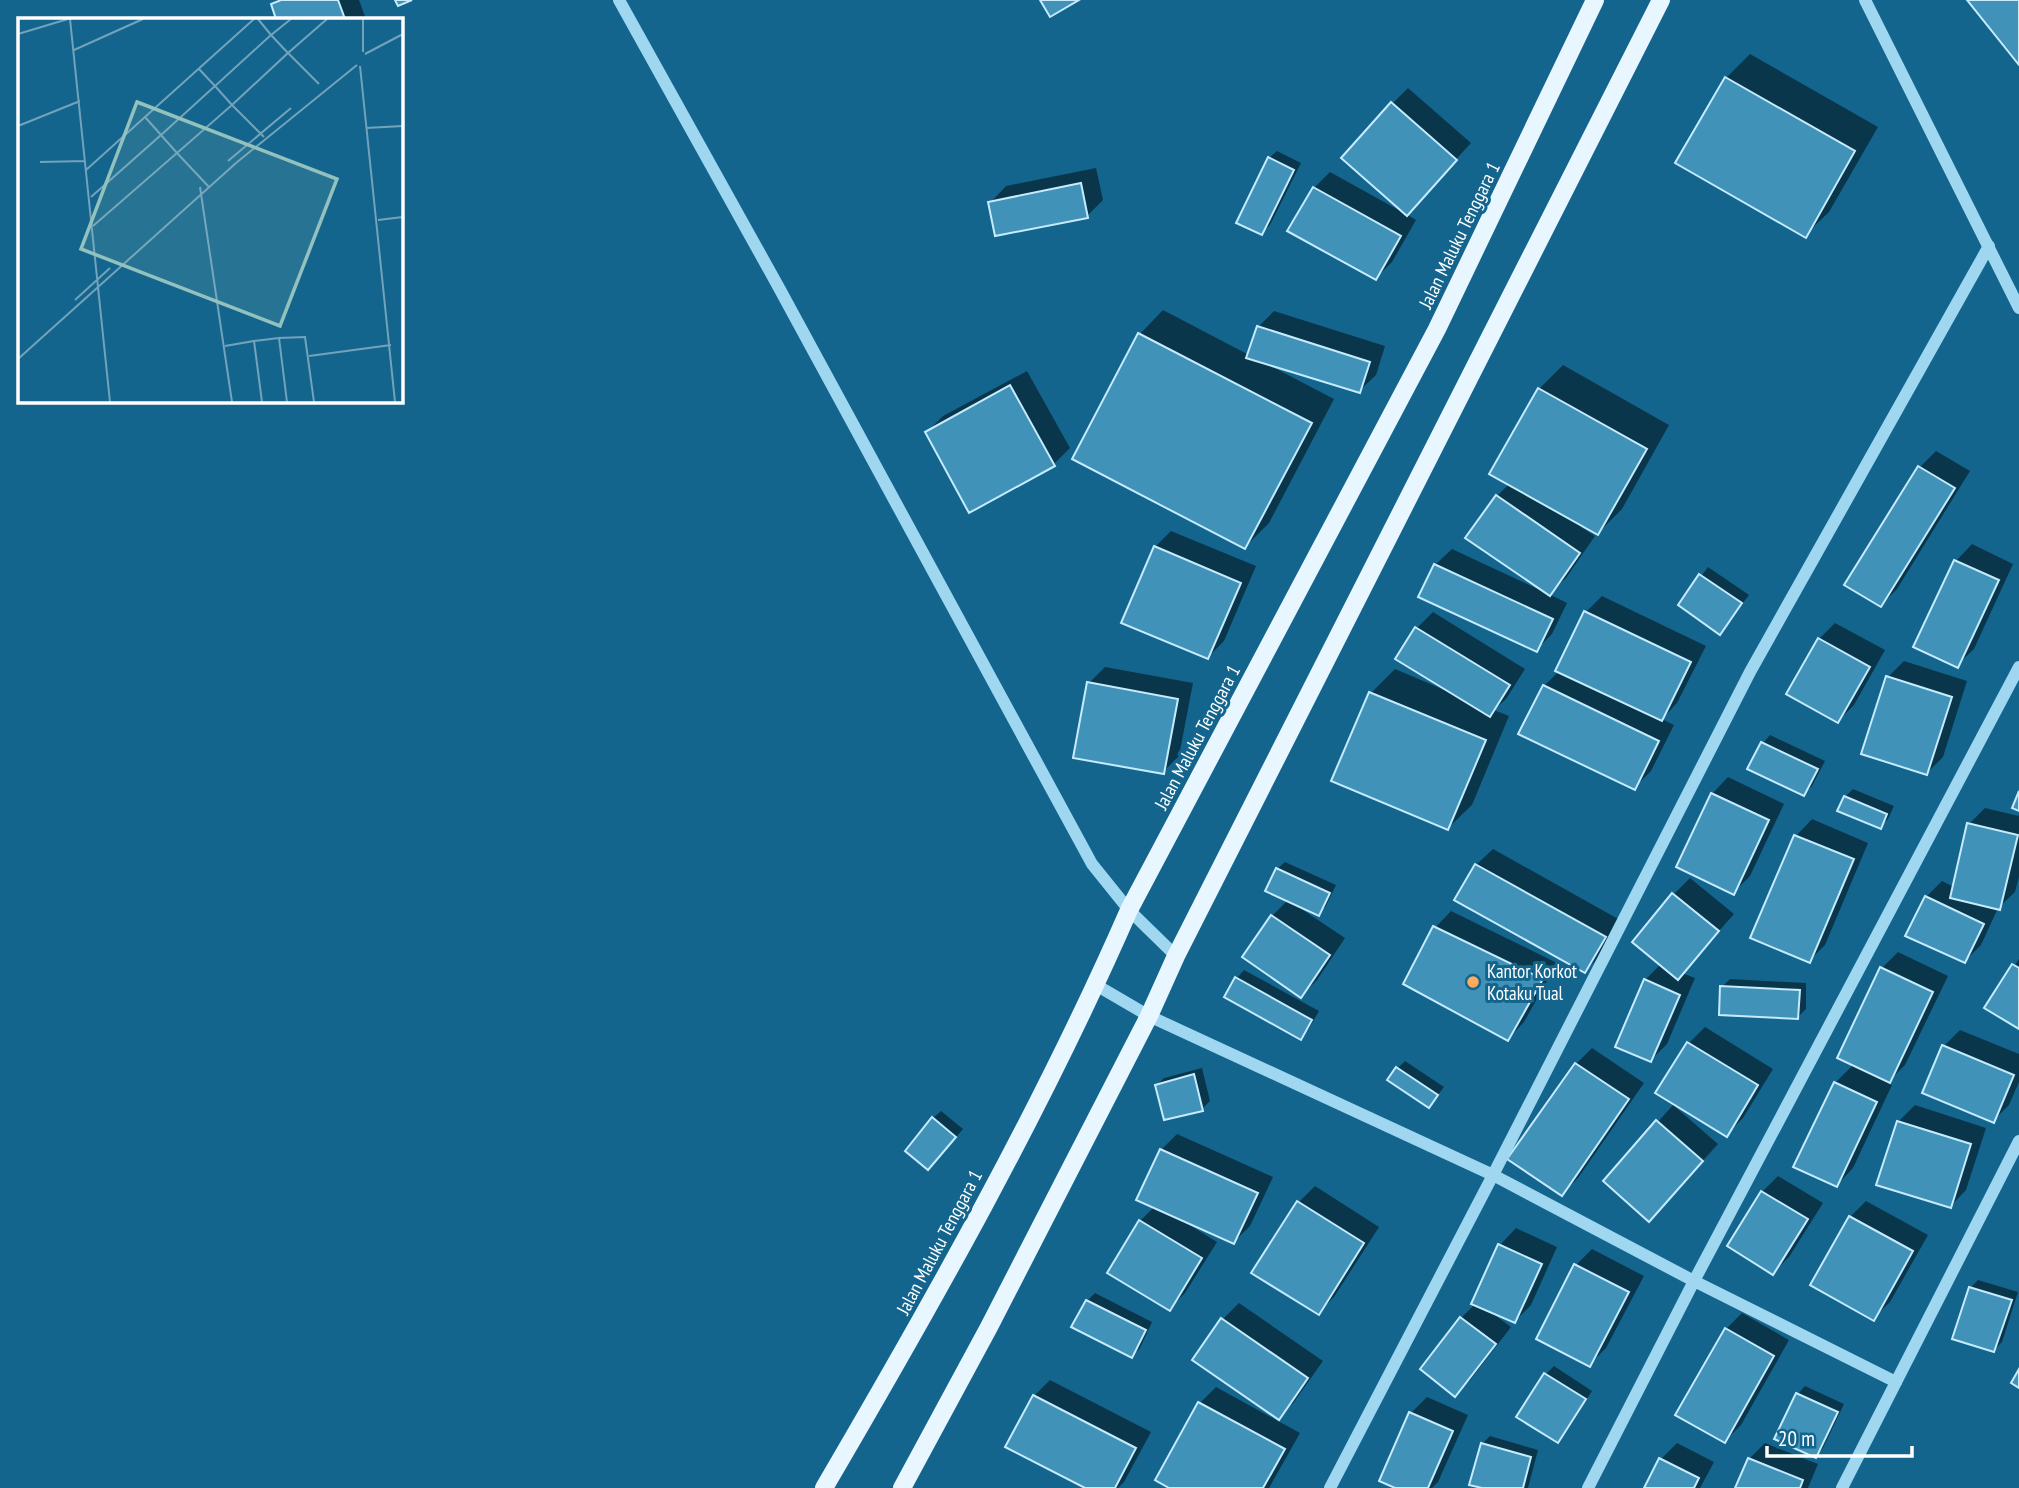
<svg xmlns="http://www.w3.org/2000/svg" width="2019" height="1488" font-family="'PT Sans Narrow',sans-serif">
<style>
.shadow{fill:#0007}
.building{fill:#4192b8;stroke:#c6ebfc;stroke-width:2}
.lines{fill:none;stroke-linecap:round;stroke-linejoin:round}
.minor{stroke:#9fd7f0;stroke-width:12}
.major{stroke:#e8f6ff;stroke-width:18}
.poi-dot{fill:#ffab5e;stroke:#14658e;stroke-width:2.5}
.labels{text-anchor:middle;dominant-baseline:central;stroke-width:6;stroke-linejoin:round;paint-order:stroke}
.street-label{font-size:19px;fill:#fff;stroke:#14658e}
.poi-label{font-size:19px;fill:#fff;stroke:#14658e;text-anchor:start}
.inset-road{fill:none;stroke:#72a3bb;stroke-width:2}
.view{fill:#93c1be;fill-opacity:0.15;stroke:#93c1be;stroke-width:3.5}
.inset-edge{fill:none;stroke:#fff;stroke-width:3.5}
</style>
<rect width="100%" height="100%" fill="#14658e"/>
<g class="shadow">
<path d="M277 0H359L366 19H278L273 4Z"/>
<path d="M1750 54 1878 127 1829 212 1805 235 1678 162 1726 78Z"/>
<path d="M1408 88 1471 143 1406 214 1416 220 1392 262 1376 278 1314 188 1330 172 1404 213 1392 104Z"/>
<path d="M1277 151 1301 163 1270 225 1262 233 1269 158Z"/>
<path d="M1096 168 1103 200 1087 216 990 203 1006 186Z"/>
<path d="M1163 310 1249 355 1258 327 1274 311 1385 346 1376 375 1359 391 1269 365 1334 399 1269 523 1245 547 1074 458 1140 334Z"/>
<path d="M1563 365 1669 425 1622 509 1598 533 1583 525 1581 527 1595 536 1566 578 1549 594 1567 603 1552 634 1536 650 1435 565 1452 549 1542 591 1497 496 1510 483 1492 473 1539 389Z"/>
<path d="M1027 371 1070 448 1054 464 927 432 943 416Z"/>
<path d="M1936 451 1970 471 1897 589 1881 605 1846 584 1920 467Z"/>
<path d="M1171 531 1256 566 1224 641 1208 657 1155 547Z"/>
<path d="M1972 544 2013 564 1974 649 1957 665 1915 646 1956 561Z"/>
<path d="M1708 567 1749 595 1720 633 1680 605Z"/>
<path d="M1602 596 1706 646 1677 703 1662 719 1674 725 1651 771 1635 787 1544 686 1559 671 1586 612Z"/>
<path d="M1433 612 1525 669 1506 699 1494 710 1509 716 1472 805 1448 828 1371 693 1395 669 1447 691 1417 628Z"/>
<path d="M1835 623 1885 650 1854 705 1838 721 1819 639Z"/>
<path d="M1904 661 1967 681 1943 757 1927 773 1888 677Z"/>
<path d="M1105 667 1193 683 1179 756 1163 772 1089 683Z"/>
<path d="M1770 735 1825 761 1812 786 1804 794 1763 743Z"/>
<path d="M1728 777 1784 804 1750 876 1734 892 1678 866 1712 794Z"/>
<path d="M1853 789 1894 806 1888 819 1880 827 1845 797Z"/>
<path d="M1985 808 2019 816V877L2015 892 1998 908 1981 945 1965 961 1926 897 1942 881 1954 887 1969 824Z"/>
<path d="M1812 819 1868 843 1825 945 1809 961 1753 937 1796 836Z"/>
<path d="M1493 849 1620 920 1601 955 1585 971 1476 865Z"/>
<path d="M1285 862 1336 885 1326 906 1319 914 1301 906 1300 908 1345 938 1317 980 1301 996 1244 957 1272 916 1288 900 1277 869Z"/>
<path d="M1690 878 1734 914 1682 973 1695 978 1667 1044 1651 1060 1645 980 1661 964 1634 942 1674 894Z"/>
<path d="M1451 911 1557 963 1524 1022 1508 1039 1435 928Z"/>
<path d="M1898 952 1948 976 1905 1065 1887 1083 1892 1085 1853 1168 1837 1185 1835 1083 1854 1064 1839 1058 1882 968Z"/>
<path d="M2019 959V1027L1987 1007Z"/>
<path d="M1244 970 1319 1011 1308 1030 1301 1038 1227 997 1237 978Z"/>
<path d="M1730 979 1806 983V1009L1798 1017 1722 987Z"/>
<path d="M1705 1027 1773 1069 1743 1118 1727 1134 1658 1092 1689 1043Z"/>
<path d="M1960 1030 2019 1054V1082L2009 1105 1993 1121 1944 1046Z"/>
<path d="M1592 1048 1644 1083 1578 1178 1562 1194 1576 1064Z"/>
<path d="M1405 1061 1444 1087 1429 1106 1397 1069Z"/>
<path d="M1202 1068 1210 1101 1202 1109 1156 1086 1164 1078Z"/>
<path d="M1673 1105 1718 1144 1665 1203 1605 1181Z"/>
<path d="M1915 1105 1986 1128 1966 1190 1950 1207 1878 1184 1899 1121Z"/>
<path d="M941 1111 963 1129 936 1160 933 1118Z"/>
<path d="M1177 1134 1273 1177 1250 1226 1234 1242 1186 1220 1185 1222 1217 1242 1185 1293 1169 1309 1140 1221 1155 1206 1161 1150Z"/>
<path d="M1778 1176 1823 1203 1789 1257 1773 1273 1762 1192Z"/>
<path d="M1315 1186 1379 1227 1334 1297 1318 1313 1299 1202Z"/>
<path d="M1866 1201 1928 1235 1890 1302 1873 1318 1812 1284 1850 1217Z"/>
<path d="M1516 1228 1557 1247 1531 1305 1515 1321 1491 1312 1511 1327 1471 1379 1455 1395 1461 1318 1475 1304 1474 1303 1500 1245Z"/>
<path d="M1592 1249 1644 1276 1606 1348 1590 1364 1576 1265Z"/>
<path d="M1978 1280 2018 1292 2002 1342 1994 1350 1970 1288Z"/>
<path d="M1095 1293 1152 1322 1140 1348 1132 1356 1087 1301Z"/>
<path d="M1239 1303 1323 1361 1294 1402 1278 1418 1194 1360 1223 1319Z"/>
<path d="M1742 1313 1789 1340 1741 1425 1725 1441 1726 1329Z"/>
<path d="M1554 1366 1592 1391 1565 1433 1557 1441 1518 1416 1546 1374Z"/>
<path d="M1050 1380 1151 1432 1124 1482 1118 1488H1089L1034 1396Z"/>
<path d="M1805 1386 1844 1404 1823 1448 1816 1456 1777 1438 1798 1394Z"/>
<path d="M1216 1387 1300 1433 1269 1488H1173L1158 1480 1200 1403Z"/>
<path d="M1427 1397 1468 1415 1438 1482 1432 1488H1399L1411 1413Z"/>
<path d="M1490 1436 1538 1450 1528 1488H1488L1482 1444Z"/>
<path d="M1677 1443 1714 1462 1700 1488H1646L1661 1459Z"/>
<path d="M1765 1443 1818 1464 1808 1488H1737L1749 1459Z"/>
</g>
<g class="building">
<path d="M281 0H338L345 19H276L271 4Z"/>
<path d="M395 0H412L398 6Z"/>
<path d="M1040 0H1079L1050 17Z"/>
<path d="M1967 0H2019V65Z"/>
<path d="M1725 77 1855 151 1806 238 1675 163Z"/>
<path d="M1391 102 1457 160 1407 216 1341 158Z"/>
<path d="M1268 157 1294 170 1262 235 1236 223Z"/>
<path d="M1081 183 1088 218 995 236 988 202Z"/>
<path d="M1313 187 1401 236 1376 280 1287 231Z"/>
<path d="M1257 326 1370 362 1360 393 1246 358Z"/>
<path d="M1138 333 1312 423 1245 549 1072 459Z"/>
<path d="M1010 385 1055 466 969 513 925 432Z"/>
<path d="M1538 388 1647 449 1598 535 1489 474Z"/>
<path d="M1918 466 1955 488 1881 607 1844 585Z"/>
<path d="M1496 495 1580 553 1550 596 1465 538Z"/>
<path d="M1154 546 1241 583 1208 659 1121 623Z"/>
<path d="M1954 560 1999 580 1958 668 1913 647Z"/>
<path d="M1434 564 1553 619 1537 652 1418 597Z"/>
<path d="M1699 574 1742 603 1720 635 1678 605Z"/>
<path d="M1584 611 1691 662 1662 721 1555 671Z"/>
<path d="M1415 627 1510 685 1490 717 1395 659Z"/>
<path d="M1818 638 1870 667 1838 723 1786 694Z"/>
<path d="M1886 676 1952 697 1927 775 1861 754Z"/>
<path d="M1087 682 1178 699 1164 774 1073 758Z"/>
<path d="M1543 685 1659 741 1635 790 1518 734Z"/>
<path d="M1369 692 1486 740 1448 830 1331 781Z"/>
<path d="M1761 742 1818 769 1804 796 1747 769Z"/>
<path d="M2019 791V811L2012 808Z"/>
<path d="M1711 793 1769 820 1734 895 1676 867Z"/>
<path d="M1844 796 1887 814 1881 829 1837 811Z"/>
<path d="M1967 823 2018 835 2000 910 1950 898Z"/>
<path d="M1794 835 1854 859 1810 963 1750 938Z"/>
<path d="M1475 864 1606 937 1585 973 1454 900Z"/>
<path d="M1276 868 1330 893 1319 916 1265 891Z"/>
<path d="M1672 893 1719 931 1678 980 1632 942Z"/>
<path d="M1925 896 1984 924 1965 963 1905 936Z"/>
<path d="M1271 915 1330 955 1301 998 1242 957Z"/>
<path d="M1433 926 1543 979 1508 1041 1403 984Z"/>
<path d="M2012 964 2019 968V1029L1984 1008Z"/>
<path d="M1880 967 1933 992 1890 1083 1837 1058Z"/>
<path d="M1235 977 1312 1020 1301 1040 1224 997Z"/>
<path d="M1644 979 1680 995 1651 1062 1615 1047Z"/>
<path d="M1720 986 1800 990 1798 1019 1719 1015Z"/>
<path d="M1687 1042 1758 1085 1727 1137 1655 1093Z"/>
<path d="M1942 1045 2014 1075 1994 1123 1922 1093Z"/>
<path d="M1575 1063 1629 1099 1562 1196 1507 1159Z"/>
<path d="M1396 1067 1438 1095 1429 1108 1387 1080Z"/>
<path d="M1194 1074 1203 1111 1164 1120 1155 1085Z"/>
<path d="M1834 1082 1877 1102 1837 1187 1793 1167Z"/>
<path d="M932 1117 956 1137 928 1170 905 1151Z"/>
<path d="M1656 1120 1703 1161 1649 1222 1603 1181Z"/>
<path d="M1897 1121 1971 1144 1951 1208 1876 1185Z"/>
<path d="M1160 1149 1258 1193 1234 1244 1136 1200Z"/>
<path d="M1761 1191 1808 1219 1773 1275 1727 1246Z"/>
<path d="M1297 1201 1364 1243 1319 1315 1251 1273Z"/>
<path d="M1849 1216 1913 1251 1874 1321 1810 1285Z"/>
<path d="M1139 1220 1202 1258 1170 1311 1107 1273Z"/>
<path d="M1498 1244 1542 1264 1515 1323 1471 1304Z"/>
<path d="M1574 1264 1629 1292 1590 1367 1536 1339Z"/>
<path d="M1969 1287 2012 1300 1994 1352 1952 1339Z"/>
<path d="M1086 1300 1146 1330 1132 1358 1071 1327Z"/>
<path d="M1460 1317 1496 1344 1455 1397 1420 1369Z"/>
<path d="M1221 1318 1308 1378 1279 1420 1192 1360Z"/>
<path d="M1725 1328 1774 1356 1725 1443 1675 1415Z"/>
<path d="M2019 1369V1388L2011 1383Z"/>
<path d="M1544 1373 1586 1399 1558 1443 1516 1417Z"/>
<path d="M1796 1393 1838 1412 1816 1458 1774 1439Z"/>
<path d="M1033 1395 1136 1448 1115 1488H1085L1005 1447Z"/>
<path d="M1198 1402 1285 1449 1263 1488H1169L1155 1480Z"/>
<path d="M1409 1412 1453 1431 1428 1488H1395L1379 1481Z"/>
<path d="M1481 1443 1531 1457 1523 1488H1482L1469 1485Z"/>
<path d="M1659 1458 1699 1478 1694 1488H1644Z"/>
<path d="M1748 1458 1803 1480 1800 1488H1735Z"/>
</g>
<g class="lines">
<g class="minor">
<path d="M619 0 778 286 1092 864 1129 910 1176 956"/>
<path d="M1865 0 2019 308"/>
<path d="M1989 246 1750 672 1493 1175 1694 1281 2019 667"/>
<path d="M1096 985 1149 1016 1493 1175 1330 1488"/>
<path d="M1588 1488 1694 1281 1896 1382"/>
<path d="M1842 1488 2019 1141"/>
</g>
<g class="major">
<path d="M824 1488C934 1300 1042 1109 1129 910L1437 329 1595 0"/>
<path d="M902 1488 989 1327 1149 1016 1176 956 1661 0"/>
</g>
</g>
<circle class="poi-dot" cx="1473" cy="982" r="7"/>
<g class="labels">
<g class="street-label">
<text transform="translate(1459 235) rotate(-64)">Jalan Maluku Tenggara 1</text>
<text transform="translate(1197 737) rotate(-62)">Jalan Maluku Tenggara 1</text>
<text transform="translate(939 1242) rotate(-62)">Jalan Maluku Tenggara 1</text>
</g>
<g class="poi-label">
<text x="1487" y="971">Kantor Korkot<tspan x="1487" dy="22">Kotaku Tual</tspan></text>
</g>
</g>
<g transform="translate(18 18)">
<rect width="385" height="385" fill="#14658e"/>
<path class="inset-road" d="M52 1 92 384M240 1 253 17 273 1M345 1V34M0 16 50 1M56 32 125 1M347 36 385 16M342 48 377 384M127 99 143 117 197 68 181 51M0 108 62 83M348 110 385 108M246 119 214 87 270 35 301 66M210 143 273 90M22 144 67 143M68 152 236 1M182 169 214 384M191 169 159 135 214 87 197 68 253 17 270 35 309 1M73 179 143 117 159 135 75 208M360 202 385 199M57 282 92 250M236 323 261 320M207 328 236 323 244 384M291 338 373 327M0 341 218 145 339 47M269 384 261 320 287 319 296 384"/>
<path class="view" d="M119 84 319 161 262 308 63 231Z"/>
<rect width="385" height="385" class="inset-edge"/>
</g>
<path d="M1767 1446v10h145v-10" fill="none" stroke="#ffffff" stroke-width="3.5"/>
<text x="1778" y="1446" font-size="21" fill="#ffffff" stroke="#14658e" stroke-width="5" paint-order="stroke">20 m</text>
</svg>
